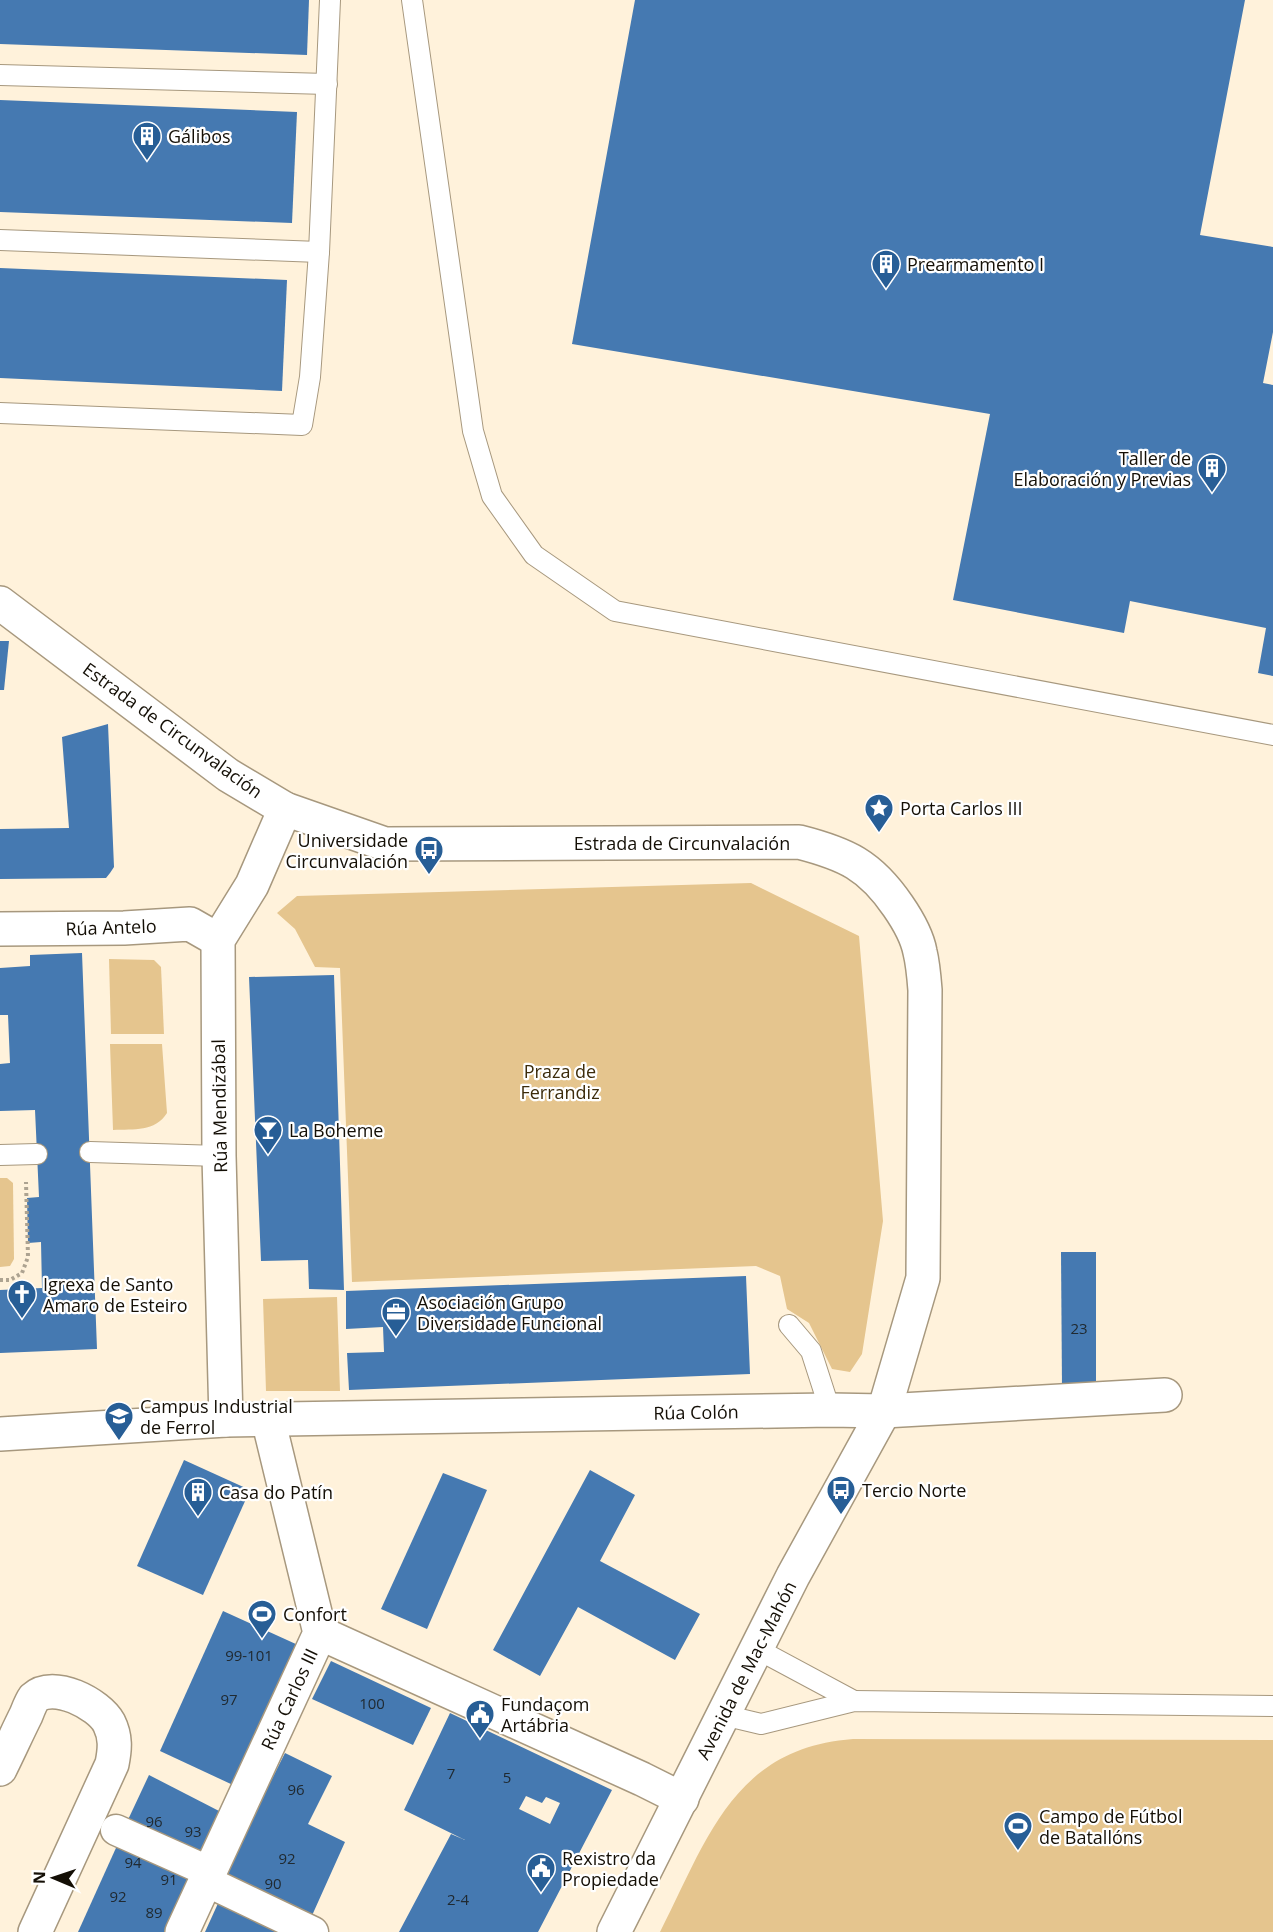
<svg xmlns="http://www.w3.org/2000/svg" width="1273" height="1932" font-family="'Open Sans',sans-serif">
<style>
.green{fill:#e5c58e}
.building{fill:#4579b1;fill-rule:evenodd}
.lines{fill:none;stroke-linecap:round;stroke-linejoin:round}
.service-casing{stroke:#a7987e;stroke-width:22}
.pedestrian-casing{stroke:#a7987e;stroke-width:33}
.minor-casing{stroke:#a7987e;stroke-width:36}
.tertiary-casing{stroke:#a7987e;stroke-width:36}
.path{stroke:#ada391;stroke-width:4;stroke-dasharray:3 3;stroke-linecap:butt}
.service{stroke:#fff;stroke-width:20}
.pedestrian{stroke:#fff;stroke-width:30}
.minor{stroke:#fff;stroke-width:33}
.tertiary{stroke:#fff;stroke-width:33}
.labels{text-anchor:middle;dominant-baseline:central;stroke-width:4.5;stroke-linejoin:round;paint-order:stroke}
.number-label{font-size:15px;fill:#202a31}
.poi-label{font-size:18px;fill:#140f06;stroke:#fff;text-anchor:start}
.street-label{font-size:18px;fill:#140f06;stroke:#fff}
.park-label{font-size:18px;fill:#3c2b0a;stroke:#fff}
</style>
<rect width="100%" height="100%" fill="#fff2db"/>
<g class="green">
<path d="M751 883 859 936 883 1221 862 1354 850 1372 832 1369 809 1323 787 1309 780 1276 756 1266 352 1282 340 968 315 967 295 929 277 913 297 896Z"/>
<path d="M109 959 154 960 161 967 164 1034H111Z"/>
<path d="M110 1044H162L167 1113C155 1132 134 1129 113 1130Z"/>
<path d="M0 1178H7L13 1183 14 1259 10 1266 0 1267Z"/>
<path d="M337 1297 340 1391H266L263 1299Z"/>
<path d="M853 1739 1273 1740V1932H660C707 1840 733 1748 853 1739Z"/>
</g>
<g class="building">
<path d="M0 0H309L307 55 0 44Z"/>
<path d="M635 0H1245L1200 235 1273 247V332L1263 383 1273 385V676L1258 673 1266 628 1130 601 1124 633 953 600 990 414 572 344Z"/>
<path d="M0 100 297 112 292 223 0 212Z"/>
<path d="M0 268 287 280 282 391 0 378Z"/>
<path d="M0 641H9L4 690H0Z"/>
<path d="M108 724 114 867 110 873 106 878 0 879V829L69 828 62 737Z"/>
<path d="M82 953 97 1349 0 1353V1290L42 1288 41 1242 28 1243 27 1198 39 1197 35 1110 0 1111V1064L10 1063 8 1015H0V968L30 966V955Z"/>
<path d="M334 975 344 1290 309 1289 308 1260 261 1261 249 977Z"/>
<path d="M1061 1252H1096V1387H1062Z"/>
<path d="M746 1276 750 1374 349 1390 347 1353 384 1352 383 1327 346 1329V1291Z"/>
<path d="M184 1460 250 1490 203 1595 137 1566Z"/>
<path d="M590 1470 635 1495 600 1561 700 1614 675 1660 578 1607 540 1676 493 1650Z"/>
<path d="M443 1473 487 1490 427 1629 381 1609Z"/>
<path d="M223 1611 298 1645 233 1785 160 1751Z"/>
<path d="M331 1661 431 1708 413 1745 312 1699Z"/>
<path d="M450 1713 612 1790 538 1932H399L451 1834 465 1840 404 1810ZM526 1796 542 1803 546 1797 560 1803 550 1824 519 1809Z"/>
<path d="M285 1753 332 1776 308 1824 345 1842 310 1920 223 1876Z"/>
<path d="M149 1775 221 1812 198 1858 126 1824Z"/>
<path d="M120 1839 191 1872 164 1932H78Z"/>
<path d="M220 1899 289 1932H205Z"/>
</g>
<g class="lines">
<g class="service-casing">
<g id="service">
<path d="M412 0 473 431 492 496 534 555 615 611 1273 735"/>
<path d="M0 75 327 84"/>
<path d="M0 240 319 252"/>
<path d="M0 413 302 425 310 377 319 252 330 0"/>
<path d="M90 1152 219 1156"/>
<path d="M0 1155 37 1154"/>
<path d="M789 1325 811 1351 830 1410"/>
<path d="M757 1649 854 1701"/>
<path d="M723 1715 761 1724 854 1701 1273 1706"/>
</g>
</g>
<g class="pedestrian-casing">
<g id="pedestrian">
<path d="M116 1830 210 1872"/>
<path d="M206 1881 313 1932"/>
</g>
</g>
<g class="minor-casing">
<g id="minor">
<path d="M0 929 124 928 190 924 218 940"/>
<path d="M226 1420 219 1156 218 940 252 885 285 809"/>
<path d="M0 1434 226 1420 830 1410 884 1411 1165 1395"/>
<path d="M320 1633 642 1779 682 1799"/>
<path d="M0 1769C9 1751 17 1733 26 1715 28 1710 31 1702 34 1698 53 1680 99 1704 109 1723 116 1737 115 1749 112 1764L35 1932"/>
<path d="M182 1932 320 1633 268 1419"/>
</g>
</g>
<g class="tertiary-casing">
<path id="tertiary" d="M0 603 228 775 285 809 385 844 799 842C846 854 870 865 898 906 907 919 917 936 920 952 923 964 924 977 925 990L923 1278 884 1411 793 1576 614 1932"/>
</g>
<path class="path" d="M0 1280H10L22 1273 28 1257 26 1182"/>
<use href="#service" class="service"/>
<use href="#pedestrian" class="pedestrian"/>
<use href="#minor" class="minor"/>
<use href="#tertiary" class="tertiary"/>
</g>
<defs>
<g id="building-pin" transform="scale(1.5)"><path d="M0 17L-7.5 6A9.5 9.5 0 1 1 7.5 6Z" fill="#275e96" stroke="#fff"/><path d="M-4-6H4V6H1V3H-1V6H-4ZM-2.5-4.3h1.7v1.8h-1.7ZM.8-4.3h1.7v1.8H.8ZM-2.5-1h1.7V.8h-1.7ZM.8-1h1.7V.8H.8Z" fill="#fff"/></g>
<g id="sight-pin" transform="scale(1.5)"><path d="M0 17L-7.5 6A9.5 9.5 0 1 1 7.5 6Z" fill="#275e96" stroke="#fff"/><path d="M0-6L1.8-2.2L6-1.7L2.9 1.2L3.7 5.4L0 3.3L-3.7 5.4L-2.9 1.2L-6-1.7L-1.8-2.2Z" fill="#fff"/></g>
<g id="bus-pin" transform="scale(1.5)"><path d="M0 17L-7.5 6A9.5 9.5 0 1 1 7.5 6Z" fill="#275e96" stroke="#fff"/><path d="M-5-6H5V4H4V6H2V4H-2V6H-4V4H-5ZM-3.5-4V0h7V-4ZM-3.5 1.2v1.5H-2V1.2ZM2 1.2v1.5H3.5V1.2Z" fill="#fff"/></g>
<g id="bar-pin" transform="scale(1.5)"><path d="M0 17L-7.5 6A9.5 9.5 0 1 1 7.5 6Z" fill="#275e96" stroke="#fff"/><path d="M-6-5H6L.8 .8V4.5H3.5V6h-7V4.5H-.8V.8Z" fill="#fff"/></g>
<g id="church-pin" transform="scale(1.5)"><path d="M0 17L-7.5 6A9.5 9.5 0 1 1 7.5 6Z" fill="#275e96" stroke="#fff"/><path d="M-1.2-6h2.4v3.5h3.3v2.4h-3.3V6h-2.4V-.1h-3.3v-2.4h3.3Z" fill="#fff"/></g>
<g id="office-pin" transform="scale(1.5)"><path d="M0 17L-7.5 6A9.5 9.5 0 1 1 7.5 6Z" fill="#275e96" stroke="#fff"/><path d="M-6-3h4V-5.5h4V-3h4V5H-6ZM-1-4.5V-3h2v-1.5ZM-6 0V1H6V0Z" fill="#fff"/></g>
<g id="university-pin" transform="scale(1.5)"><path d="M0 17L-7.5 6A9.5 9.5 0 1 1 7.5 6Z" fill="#275e96" stroke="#fff"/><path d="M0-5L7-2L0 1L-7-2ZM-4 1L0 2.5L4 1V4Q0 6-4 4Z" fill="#fff"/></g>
<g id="stadium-pin" transform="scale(1.5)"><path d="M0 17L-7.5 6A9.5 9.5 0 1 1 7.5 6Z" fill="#275e96" stroke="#fff"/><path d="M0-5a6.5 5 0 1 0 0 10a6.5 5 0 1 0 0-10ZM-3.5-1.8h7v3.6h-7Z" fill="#fff"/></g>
<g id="civic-pin" transform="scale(1.5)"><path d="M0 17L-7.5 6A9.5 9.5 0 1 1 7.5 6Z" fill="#275e96" stroke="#fff"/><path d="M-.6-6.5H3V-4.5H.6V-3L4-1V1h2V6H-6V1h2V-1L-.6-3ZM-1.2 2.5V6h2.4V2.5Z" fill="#fff"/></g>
</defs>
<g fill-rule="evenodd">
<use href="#building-pin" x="147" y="136"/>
<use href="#building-pin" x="886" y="264"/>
<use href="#building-pin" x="1212" y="468"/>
<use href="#sight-pin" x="879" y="808"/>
<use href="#bus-pin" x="429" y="850"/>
<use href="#bar-pin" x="268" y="1130"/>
<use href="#church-pin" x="22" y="1294"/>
<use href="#office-pin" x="396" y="1312"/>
<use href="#university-pin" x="119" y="1416"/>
<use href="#bus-pin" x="841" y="1490"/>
<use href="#building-pin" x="198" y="1492"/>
<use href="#stadium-pin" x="262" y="1614"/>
<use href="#civic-pin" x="480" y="1714"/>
<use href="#stadium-pin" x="1018" y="1826"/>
<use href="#civic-pin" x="541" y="1868"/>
</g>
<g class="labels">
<g class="number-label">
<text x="1079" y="1328">23</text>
<text x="249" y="1655">99-101</text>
<text x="229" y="1699">97</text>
<text x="372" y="1703">100</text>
<text x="451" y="1773">7</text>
<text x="507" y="1777">5</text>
<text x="296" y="1789">96</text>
<text x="154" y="1821">96</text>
<text x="193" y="1831">93</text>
<text x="287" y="1858">92</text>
<text x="133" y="1862">94</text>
<text x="169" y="1879">91</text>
<text x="273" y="1883">90</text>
<text x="118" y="1896">92</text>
<text x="458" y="1899">2-4</text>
<text x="154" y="1912">89</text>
</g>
<g class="poi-label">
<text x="168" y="136">Gálibos</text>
<text x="907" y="264">Prearmamento I</text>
<text x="1191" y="458" text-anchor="end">Taller de<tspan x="1191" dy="21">Elaboración y Previas</tspan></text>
<text x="900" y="808">Porta Carlos III</text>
<text x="408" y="840" text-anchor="end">Universidade<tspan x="408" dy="21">Circunvalación</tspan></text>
<text x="289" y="1130">La Boheme</text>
<text x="43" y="1284">Igrexa de Santo<tspan x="43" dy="21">Amaro de Esteiro</tspan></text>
<text x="417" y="1302">Asociación Grupo<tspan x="417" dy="21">Diversidade Funcional</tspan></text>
<text x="140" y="1406">Campus Industrial<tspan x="140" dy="21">de Ferrol</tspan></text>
<text x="862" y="1490">Tercio Norte</text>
<text x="219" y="1492">Casa do Patín</text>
<text x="283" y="1614">Confort</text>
<text x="501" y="1704">Fundaçom<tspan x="501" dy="21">Artábria</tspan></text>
<text x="1039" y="1816">Campo de Fútbol<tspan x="1039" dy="21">de Batallóns</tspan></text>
<text x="562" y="1858">Rexistro da<tspan x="562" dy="21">Propiedade</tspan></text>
</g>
<g class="street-label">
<text transform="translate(173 730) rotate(36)">Estrada de Circunvalación</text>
<text x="682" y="843">Estrada de Circunvalación</text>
<text transform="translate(111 927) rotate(-2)">Rúa Antelo</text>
<text transform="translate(219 1106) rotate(-91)">Rúa Mendizábal</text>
<text transform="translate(696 1412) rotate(-1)">Rúa Colón</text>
<text transform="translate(746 1670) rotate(-63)">Avenida de Mac-Mahón</text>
<text transform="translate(289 1699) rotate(-65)">Rúa Carlos III</text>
</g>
<g class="park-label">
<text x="560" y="1071">Praza de<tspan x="560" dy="21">Ferrandiz</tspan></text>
</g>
</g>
<g transform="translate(54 1878) rotate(272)" stroke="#ffffff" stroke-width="4.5" paint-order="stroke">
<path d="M0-4.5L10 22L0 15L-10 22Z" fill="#140f06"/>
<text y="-9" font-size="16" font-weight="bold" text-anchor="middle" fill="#140f06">N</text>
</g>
</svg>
